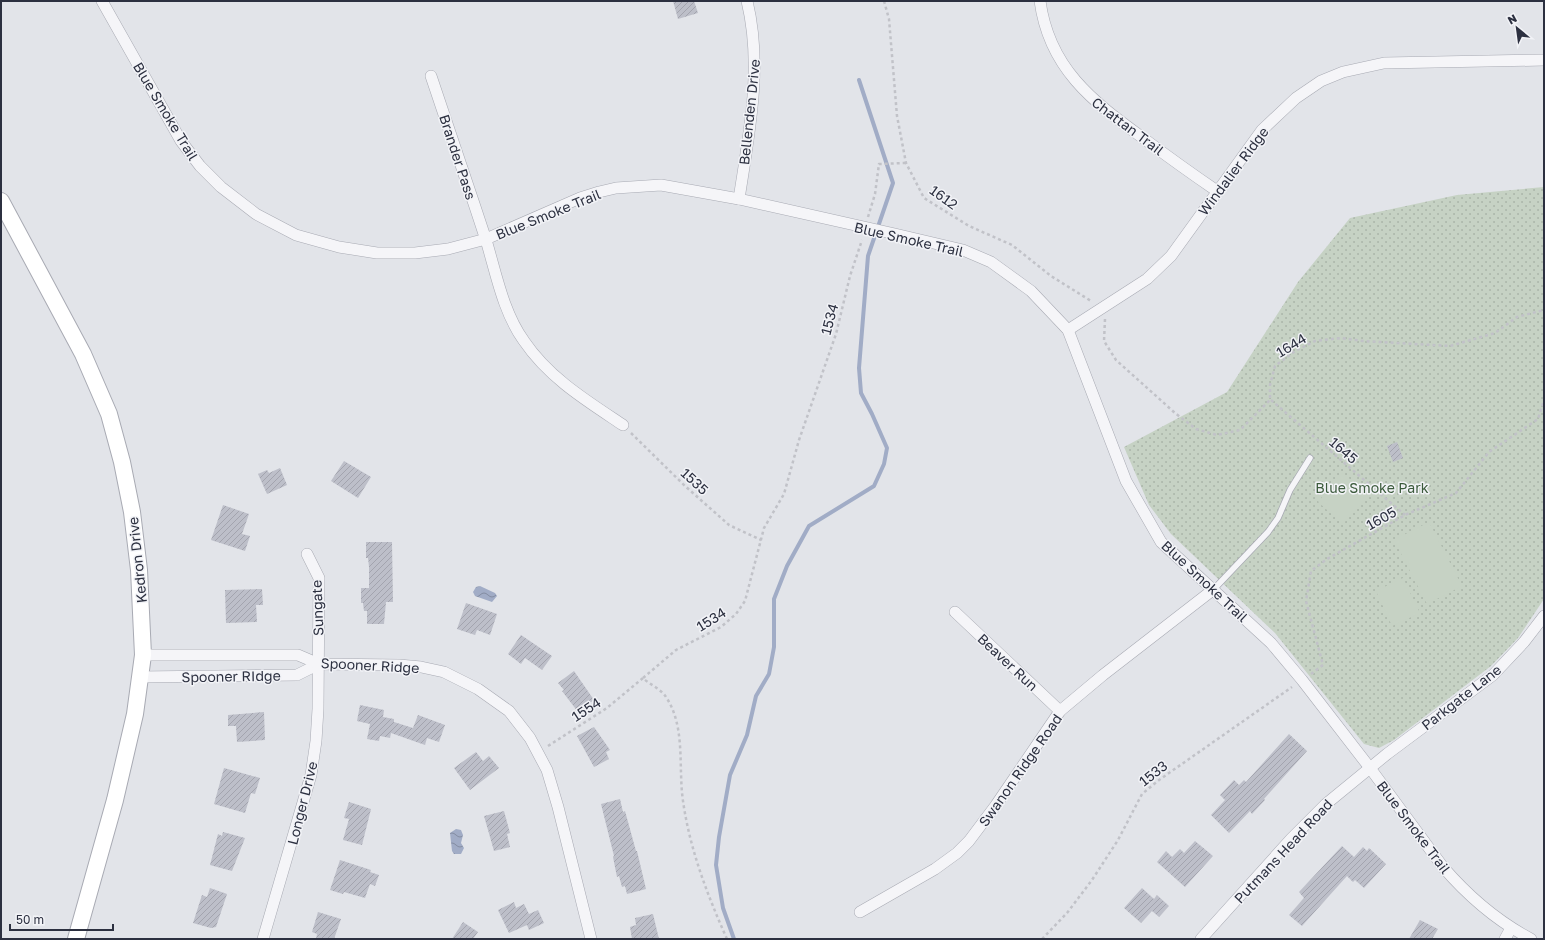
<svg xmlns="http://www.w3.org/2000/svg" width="1545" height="940" font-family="'Golos Text',sans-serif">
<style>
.grass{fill:url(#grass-dots)}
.pitch{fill:#c6d2c4}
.water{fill:url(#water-waves)}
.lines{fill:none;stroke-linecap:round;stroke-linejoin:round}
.stream{stroke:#a1acc6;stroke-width:4}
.building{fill:url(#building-hatch)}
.lane-casing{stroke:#a8aab3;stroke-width:7}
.street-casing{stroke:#a8aab3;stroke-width:12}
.secondary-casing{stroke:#a8aab3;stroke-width:18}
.path{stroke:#c1c2c8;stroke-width:2.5;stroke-dasharray:3 3;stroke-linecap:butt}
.lane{stroke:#f5f5f8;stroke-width:5.5}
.street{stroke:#f5f5f8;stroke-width:11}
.secondary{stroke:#fff;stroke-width:16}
.labels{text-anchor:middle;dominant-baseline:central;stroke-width:3;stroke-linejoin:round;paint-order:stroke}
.street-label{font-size:14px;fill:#2c3040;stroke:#f2f3f7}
.park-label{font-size:14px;fill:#3b5a3b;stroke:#f2f3f7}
</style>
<defs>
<pattern id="grass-dots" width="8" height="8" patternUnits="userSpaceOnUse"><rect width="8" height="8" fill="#c6d2c4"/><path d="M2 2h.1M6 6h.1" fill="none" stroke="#aab5a9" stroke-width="1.8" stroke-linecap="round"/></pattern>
<pattern id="water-waves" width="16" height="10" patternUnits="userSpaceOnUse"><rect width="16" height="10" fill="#a1acc6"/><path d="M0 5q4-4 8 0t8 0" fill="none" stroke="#838ca2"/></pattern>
<pattern id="building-hatch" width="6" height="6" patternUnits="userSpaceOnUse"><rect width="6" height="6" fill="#bdbfc9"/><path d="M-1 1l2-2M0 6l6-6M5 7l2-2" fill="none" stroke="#a3a4ae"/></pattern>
</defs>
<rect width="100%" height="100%" fill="#e2e4e9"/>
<path class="grass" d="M1544 187V599L1518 638 1491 666 1394 740 1379 748 1364 744 1275 633 1171 534 1149 505 1124 447 1227 392 1298 282 1350 218 1457 195Z"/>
<g class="pitch">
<path d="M1342 473 1369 494 1343 524 1318 502Z"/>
<path d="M1429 522 1462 586 1427 604 1394 540Z"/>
<path d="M1403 578 1420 613 1392 626 1376 591Z"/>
</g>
<g class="water">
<path d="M480 586 495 593 497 596 492 602 475 596 473 592 476 587Z"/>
<path d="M456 829 461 830 463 835 461 843 464 848 461 854H454L452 851 450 833Z"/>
</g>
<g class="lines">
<path class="stream" d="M734 939 723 908 716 865 719 837 730 775 747 735 756 696 769 674 774 647V599L787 566 809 526 874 486 884 464 887 448 872 414 861 393 859 368 868 256 893 183 859 80"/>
</g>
<g class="building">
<path d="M673 1H694L698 13 678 19Z"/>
<path d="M1397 442 1403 458 1393 462 1387 446Z"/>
<path d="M344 461 371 477 358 498 331 481Z"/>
<path d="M280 468 287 485 267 494 258 474 267 470 269 473Z"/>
<path d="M223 505 249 514 242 534 250 536 245 551 211 540Z"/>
<path d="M366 542H392L393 602H386L384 624H367V611H364L363 603H361V588H369V567L368 558H366Z"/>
<path d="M262 589 263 605H256L257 622 226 623 225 590Z"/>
<path d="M466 603 497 614 490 635 477 630 475 635 457 629Z"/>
<path d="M521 635 552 656 542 670 525 658 521 664 508 654Z"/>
<path d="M574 671 594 700 578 712 562 691 564 690 558 683Z"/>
<path d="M360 705 384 710 383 717 394 719V722L413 728 418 715 445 725 439 742 427 738 425 745 391 733 390 738 380 736 379 741 367 739 370 724 357 721Z"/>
<path d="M264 712 265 740 237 742 236 726H228V715Z"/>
<path d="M594 727 610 750 606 752 609 759 594 767 577 736Z"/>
<path d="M1289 734 1307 751 1264 799 1265 800 1252 814 1250 811 1229 833 1211 815 1225 800 1220 795 1234 780 1239 785 1244 780 1246 782Z"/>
<path d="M476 752 483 761 489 756 499 768 470 790 454 768Z"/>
<path d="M224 768 260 778 255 794 251 793 245 813 214 804Z"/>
<path d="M620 799 623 812 625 811 636 851H637L646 889 627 894 625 886 622 887 619 876 617 877 613 857 614 856 601 804Z"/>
<path d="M349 802 371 809 362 845 343 840 349 819 344 818Z"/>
<path d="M504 811 510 833 507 834 510 847 494 851 484 816Z"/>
<path d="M223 832 245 838 232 871 210 865 218 834 222 836Z"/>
<path d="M1195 841 1213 856 1185 887 1157 862 1166 851 1172 857 1180 849 1184 853Z"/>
<path d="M1342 846 1354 857 1363 847 1367 851 1369 848 1386 864 1364 888 1355 880 1353 882 1347 876 1302 926 1289 915 1304 898 1299 892Z"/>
<path d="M340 860 371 870 370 872 379 875 375 886 370 884 365 898 344 892 343 894 330 890Z"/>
<path d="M210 888 227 894 216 927 211 928 193 923 202 895 207 897Z"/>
<path d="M1142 888 1154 899 1157 895 1169 906 1159 917 1152 911 1141 923 1124 908Z"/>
<path d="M514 902 516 908 524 904 529 914 538 910 544 923 529 930 527 925 509 933 498 910Z"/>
<path d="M318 912 341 919 334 939H316L317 934 312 932Z"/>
<path d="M653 914 659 939H632L630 927 636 925 635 918Z"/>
<path d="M1420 920 1438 929 1432 939H1409Z"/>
<path d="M463 922 478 932 473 939H452Z"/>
</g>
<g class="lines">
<g class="lane-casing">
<path id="lane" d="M1214 589 1268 532 1278 518 1290 490 1310 458"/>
</g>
<g class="street-casing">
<g id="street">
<path d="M102 1 181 141 200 166 221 187 256 214 296 235 339 247 377 253H415L448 249 486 239 580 198 599 192 616 188 661 185 739 199 895 234 963 250 991 262 1031 291 1068 330 1126 481 1161 542 1271 643 1302 680 1370 768 1443 867C1468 896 1497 921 1531 939"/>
<path d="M1040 1C1049 68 1092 101 1143 138 1167 156 1192 174 1217 191"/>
<path d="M431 76C449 130 468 185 486 240 496 273 503 312 524 341 549 378 587 401 623 425"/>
<path d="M739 199C749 133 763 67 747 1"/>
<path d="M1068 330 1147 279 1171 256 1262 130 1296 98 1321 81 1343 72 1384 63 1544 60"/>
<path d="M955 612 1060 711"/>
<path d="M143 655H298L319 664 399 665 421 667 444 672 478 689 509 711 530 738 547 770 558 807 591 939"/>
<path d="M140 677 297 675 319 664"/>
<path d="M860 912 935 869 957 853 969 841 996 805 1060 711 1103 675 1214 589"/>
<path d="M263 939 311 775 316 741 318 709 319 578 307 554"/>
<path d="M1201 939 1291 839 1326 804 1387 754 1493 675 1524 642 1544 616"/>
<path d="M1505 939 1511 928"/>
</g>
</g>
<g class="secondary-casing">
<path id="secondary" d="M1 201 83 354 109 414 122 462 132 512 139 570 143 655 135 714 115 800 76 939"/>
</g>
<g class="path">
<path d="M884 1 889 19 897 116 906 163 924 198 969 226 1012 245 1051 276 1091 301"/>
<path d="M868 217 875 194 879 164 906 163"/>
<path d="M1105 319 1104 341 1116 360 1175 413 1196 429 1217 435 1240 430 1270 400V385L1275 366 1295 351 1315 341 1341 338 1363 341 1450 346 1495 333 1517 317 1544 310"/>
<path d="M1271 400 1405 515"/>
<path d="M631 433 685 486 729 525 761 540"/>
<path d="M1311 674 1323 665 1306 601 1311 571 1327 559 1405 515 1456 493 1489 452 1538 419 1544 400"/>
<path d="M548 746 607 708 643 678"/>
<path d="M727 939C707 894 690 850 683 801 678 767 686 727 666 697 661 689 649 684 643 678L676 650 721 627 736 614 745 601 764 528 784 494 799 440 836 334 850 276 862 240"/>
<path d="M1042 939 1067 913 1092 880 1118 840 1142 794 1159 780 1292 687"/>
</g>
<use href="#lane" class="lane"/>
<use href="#street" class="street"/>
<use href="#secondary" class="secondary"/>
</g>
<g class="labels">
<g class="street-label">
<text transform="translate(166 111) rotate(59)">Blue Smoke Trail</text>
<text transform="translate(749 112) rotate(-84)">Bellenden Drive</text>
<text transform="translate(1128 126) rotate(37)">Chattan Trail</text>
<text transform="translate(458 157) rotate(72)">Brander Pass</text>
<text transform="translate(1233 171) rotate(-53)">Windalier Ridge</text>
<text transform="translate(944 197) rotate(36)">1612</text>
<text transform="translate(548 214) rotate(-22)">Blue Smoke Trail</text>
<text transform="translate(909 239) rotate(13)">Blue Smoke Trail</text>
<text transform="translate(829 319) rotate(-75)">1534</text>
<text transform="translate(1291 345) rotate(-31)">1644</text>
<text transform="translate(1344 450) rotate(41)">1645</text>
<text transform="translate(695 481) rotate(43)">1535</text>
<text transform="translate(1381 518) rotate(-29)">1605</text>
<text transform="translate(137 560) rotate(-96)">Kedron Drive</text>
<text transform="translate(1205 581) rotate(43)">Blue Smoke Trail</text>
<text transform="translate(317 608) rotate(-92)">Sungate</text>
<text transform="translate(711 619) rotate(-32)">1534</text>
<text transform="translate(1008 662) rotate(43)">Beaver Run</text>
<text transform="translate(370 665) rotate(3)">Spooner Ridge</text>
<text transform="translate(231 676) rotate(-1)">Spooner RIdge</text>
<text transform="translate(1461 697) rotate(-38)">Parkgate Lane</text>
<text transform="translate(586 709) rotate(-33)">1554</text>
<text transform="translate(1020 770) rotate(-55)">Swanon Ridge Road</text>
<text transform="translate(1153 773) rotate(-38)">1533</text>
<text transform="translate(302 803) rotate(-76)">Longer Drive</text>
<text transform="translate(1414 827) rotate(53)">Blue Smoke Trail</text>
<text transform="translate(1283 851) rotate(-47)">Putmans Head Road</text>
</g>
<g class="park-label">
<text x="1372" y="487">Blue Smoke Park</text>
</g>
</g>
<rect width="1545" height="940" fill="none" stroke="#2c3040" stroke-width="4"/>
<g transform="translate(1517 28) rotate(331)" stroke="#f2f3f7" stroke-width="3" paint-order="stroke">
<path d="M0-3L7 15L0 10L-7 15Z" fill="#2c3040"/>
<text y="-6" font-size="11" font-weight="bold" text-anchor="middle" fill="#2c3040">N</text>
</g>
<path d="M10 924v6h103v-6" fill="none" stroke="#2c3040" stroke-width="2"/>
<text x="16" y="924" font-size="12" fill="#2c3040" stroke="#f2f3f7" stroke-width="3" paint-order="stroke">50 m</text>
</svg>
